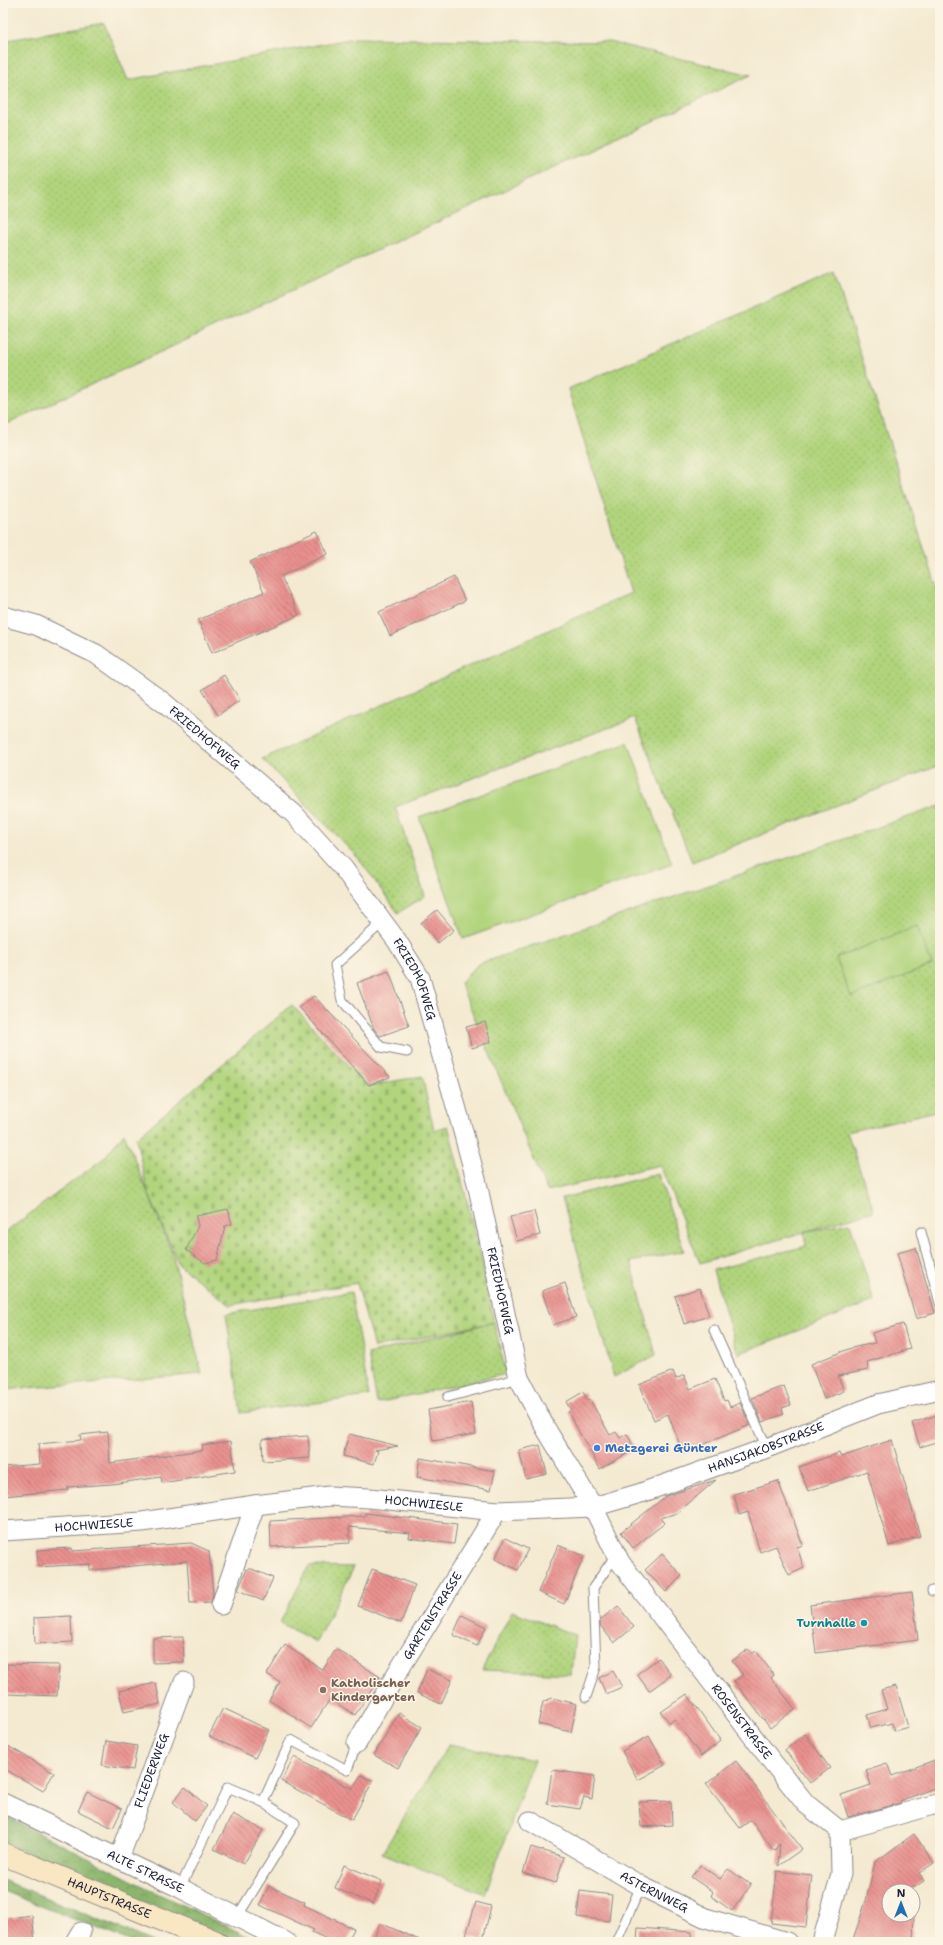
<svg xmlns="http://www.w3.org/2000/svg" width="943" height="1945" font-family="'Shantell Sans',sans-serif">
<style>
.grass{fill:url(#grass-dots);stroke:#6a7b5c}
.forest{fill:url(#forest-crowns);stroke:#576c54}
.cemetery{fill:url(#cemetery-stones);stroke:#6a7b5c}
.garden{fill:#b1d47d;stroke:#6a7b5c}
.building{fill:url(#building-back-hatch)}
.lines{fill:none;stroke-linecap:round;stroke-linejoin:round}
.lane-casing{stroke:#8b8686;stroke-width:11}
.street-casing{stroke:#8b8686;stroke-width:21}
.secondary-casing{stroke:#8b8686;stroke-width:24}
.lane{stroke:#fff;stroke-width:9}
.street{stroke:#fff;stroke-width:19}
.secondary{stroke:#f9e7c3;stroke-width:22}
.shop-dot{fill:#3f7fe0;stroke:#fcf5e5;stroke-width:1.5}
.culture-dot{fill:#0f9aa8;stroke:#fcf5e5;stroke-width:1.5}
.education-dot{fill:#8d6e63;stroke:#fcf5e5;stroke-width:1.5}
.labels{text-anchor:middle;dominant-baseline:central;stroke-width:3;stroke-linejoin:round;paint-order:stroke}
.street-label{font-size:12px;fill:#22223b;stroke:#fcf5e5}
.shop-label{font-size:12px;font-weight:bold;fill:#366cbe;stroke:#fcf5e5;text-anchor:start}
.culture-label{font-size:12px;font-weight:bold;fill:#0d838f;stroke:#fcf5e5;text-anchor:end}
.education-label{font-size:12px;font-weight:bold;fill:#785e54;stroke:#fcf5e5;text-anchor:start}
</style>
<defs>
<pattern id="grass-dots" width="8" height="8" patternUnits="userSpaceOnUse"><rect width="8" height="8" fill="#b1d47d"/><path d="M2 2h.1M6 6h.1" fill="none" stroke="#98b66d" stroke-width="1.8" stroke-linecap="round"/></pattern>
<pattern id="forest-crowns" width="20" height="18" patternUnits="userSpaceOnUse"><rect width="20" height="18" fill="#8cb66c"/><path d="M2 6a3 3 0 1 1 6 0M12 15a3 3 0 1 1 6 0" fill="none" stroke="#72945a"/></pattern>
<pattern id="cemetery-stones" width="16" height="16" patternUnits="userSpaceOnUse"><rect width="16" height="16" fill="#b1d47d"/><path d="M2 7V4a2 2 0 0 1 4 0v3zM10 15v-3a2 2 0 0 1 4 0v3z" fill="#98b66d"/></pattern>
<pattern id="building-back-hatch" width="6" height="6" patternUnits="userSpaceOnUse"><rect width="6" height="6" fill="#e9918f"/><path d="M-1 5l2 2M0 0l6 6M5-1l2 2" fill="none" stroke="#bc7676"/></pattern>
</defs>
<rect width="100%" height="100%" fill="#fcf5e5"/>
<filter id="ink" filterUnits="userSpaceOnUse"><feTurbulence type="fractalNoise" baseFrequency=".025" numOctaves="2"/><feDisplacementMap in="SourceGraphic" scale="8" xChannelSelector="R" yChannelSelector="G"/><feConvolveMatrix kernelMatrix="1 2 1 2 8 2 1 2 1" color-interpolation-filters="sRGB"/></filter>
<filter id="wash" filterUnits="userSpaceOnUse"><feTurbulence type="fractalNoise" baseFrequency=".012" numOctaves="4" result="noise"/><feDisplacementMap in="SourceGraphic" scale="16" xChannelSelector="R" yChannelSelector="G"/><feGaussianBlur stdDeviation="0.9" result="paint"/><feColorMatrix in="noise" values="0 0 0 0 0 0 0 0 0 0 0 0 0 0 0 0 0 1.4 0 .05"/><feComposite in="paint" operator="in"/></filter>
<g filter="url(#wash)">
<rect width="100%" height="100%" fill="#f4ead2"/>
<g class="grass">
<path d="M104 23 128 80 355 38 609 42 751 75 3 426V41Z"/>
<path d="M834 273 940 597V765L692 862 635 718 395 807 425 896 398 913 359 859 262 759 631 593 568 389Z"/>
<path d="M940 806V1110L847 1132 874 1211 804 1232 850 1223 874 1301 738 1354 713 1270 806 1246 804 1232 700 1263 660 1165 547 1191 460 983 478 964Z"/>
<path d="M124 1133 172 1253 202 1374 3 1390V1234L104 1158Z"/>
<path d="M658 1174 684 1251 631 1262 656 1355 614 1377 562 1198Z"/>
<path d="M351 1292 369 1396 241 1413 226 1314Z"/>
<path d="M494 1322 506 1374 377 1403 368 1354Z"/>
<path d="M309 1566 354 1567 316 1642 280 1623Z"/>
<path d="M512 1611 575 1635 571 1674 482 1670Z"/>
<path d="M449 1744 534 1760 485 1894 382 1853Z"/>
</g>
<g class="forest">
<path d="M3 1815 161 1895 260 1942H239L3 1842Z"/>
<path d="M3 1880 154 1942H132L3 1891Z"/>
</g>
<path class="cemetery" d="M292 1005 368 1086 422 1076 434 1130 448 1126 481 1256 494 1322 374 1348 357 1283 230 1305 179 1265 147 1190 136 1138Z"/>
<g class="garden">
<path d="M628 742 672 864 463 939 419 817Z"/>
<path d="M917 926 932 965 851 997 836 958Z"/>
</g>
<g id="blocks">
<g class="building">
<path d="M317 531 328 554 281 576 299 615 212 653 198 620 264 592 250 562Z"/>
<path d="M454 577 465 601 390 636 379 612Z"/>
<path d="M224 675 240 700 218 715 202 690Z"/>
<path d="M437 910 454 930 438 943 421 923Z"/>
<path d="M389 971 409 1026 380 1036 374 1029 357 983Z"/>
<path d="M314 996 359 1044 390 1077 369 1085 299 1007Z"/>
<path d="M485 1022 491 1042 472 1048 466 1027Z"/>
<path d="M228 1209 232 1224 225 1226 217 1260 205 1263 186 1250 198 1226 196 1216Z"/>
<path d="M534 1211 540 1235 517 1241 510 1217Z"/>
<path d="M916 1248 935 1313 916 1319 897 1253Z"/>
<path d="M565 1283 576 1317 553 1325 542 1291Z"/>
<path d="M700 1288 709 1316 684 1324 675 1296Z"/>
<path d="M903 1324 910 1349 867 1362 868 1370 838 1376 844 1391 824 1399 811 1364 851 1348 875 1343 872 1333Z"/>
<path d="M673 1371 676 1379 684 1375 690 1389 715 1379 724 1401 727 1400 730 1407 740 1403 750 1425 683 1453 668 1414 654 1420 639 1385Z"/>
<path d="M784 1386 791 1405 782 1408 784 1414 762 1422 752 1398Z"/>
<path d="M583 1392 588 1401 590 1400 610 1435 616 1432 620 1438 627 1434 635 1449 600 1469 568 1412 571 1410 566 1402Z"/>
<path d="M471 1402 476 1434 433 1441 428 1410Z"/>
<path d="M940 1414V1441L920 1447 912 1423Z"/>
<path d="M108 1432 110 1463 203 1450 202 1445 231 1441 235 1471 162 1483 161 1477 112 1484 68 1487V1490L3 1496V1467L40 1464 38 1444 81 1440 80 1435Z"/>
<path d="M349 1434 398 1446 375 1450 378 1451 374 1464 343 1456Z"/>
<path d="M308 1436 310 1458 263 1461 262 1439Z"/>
<path d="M892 1440 920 1536 889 1546 867 1471 808 1491 799 1467 839 1453 841 1457Z"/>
<path d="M540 1445 547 1474 526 1479 519 1450Z"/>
<path d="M420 1458 495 1471 491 1490 417 1477Z"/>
<path d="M716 1480 677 1513 661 1518 665 1523 633 1548 621 1532 666 1496Z"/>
<path d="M778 1481 803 1545 797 1547 804 1568 789 1575 776 1546 760 1552 748 1512 739 1515 734 1494Z"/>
<path d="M365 1513 457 1524 454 1544 409 1538 410 1533 349 1527 350 1543 271 1547 270 1521 365 1516Z"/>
<path d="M505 1538 528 1549 518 1570 495 1559Z"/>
<path d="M191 1543 209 1551 213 1595 211 1602 190 1603 187 1561 90 1570V1564L38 1567 37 1550 72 1548 73 1551Z"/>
<path d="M558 1545 584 1556 564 1604 538 1592Z"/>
<path d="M662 1554 682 1576 666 1592 645 1570Z"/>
<path d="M247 1569H252L273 1578 263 1601 238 1590Z"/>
<path d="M372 1569 415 1585 401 1623 358 1606Z"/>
<path d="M912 1592 918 1640 816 1653 810 1605Z"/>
<path d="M618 1606 634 1627 614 1643 600 1625V1620Z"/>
<path d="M462 1615 486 1627 477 1646 453 1635Z"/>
<path d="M71 1616 72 1642 35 1644 34 1618Z"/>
<path d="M183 1637 184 1662 153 1663V1638Z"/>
<path d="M285 1645 323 1670 336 1649 380 1677 355 1715 330 1699 311 1728 269 1700 280 1682 267 1674Z"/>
<path d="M748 1649 752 1654 756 1651 774 1675 771 1678 795 1709 770 1728 734 1681 743 1675 732 1661Z"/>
<path d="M659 1658 671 1675 649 1691 637 1674Z"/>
<path d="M7 1664 59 1665 57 1696 6 1694Z"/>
<path d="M427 1669 452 1680 441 1704 417 1693Z"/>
<path d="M613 1671 622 1687 606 1694 599 1678Z"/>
<path d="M156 1683 160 1704 124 1712 119 1691Z"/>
<path d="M896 1686 908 1727 894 1731 892 1723 871 1728 867 1715 887 1709 881 1690Z"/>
<path d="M687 1694 721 1741 701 1756 674 1719 670 1723 661 1712Z"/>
<path d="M552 1698 577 1704 571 1732 538 1724 543 1702Z"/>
<path d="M223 1708 269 1730 255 1758 209 1736Z"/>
<path d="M399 1713 422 1727 398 1768 374 1755Z"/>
<path d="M805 1734 830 1768 810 1783 785 1750Z"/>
<path d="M649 1736 665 1765 638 1780 622 1751Z"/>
<path d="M106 1741 137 1746 133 1770 102 1765Z"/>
<path d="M3 1743 54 1773 43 1791 3 1768Z"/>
<path d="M294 1757 352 1789 361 1775 373 1781 352 1820 281 1781Z"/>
<path d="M940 1758V1786L900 1801 901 1803 848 1817 841 1795 871 1785 866 1770 887 1763 892 1776Z"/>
<path d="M736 1761 802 1849 778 1866 780 1843 774 1851 751 1820 740 1828 706 1784Z"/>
<path d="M552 1770 595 1776 592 1799 584 1797 580 1809 547 1804Z"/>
<path d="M185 1787 207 1806 195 1821 173 1802Z"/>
<path d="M87 1792 122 1809 113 1828 78 1811Z"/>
<path d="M671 1801 672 1825 641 1827 639 1802Z"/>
<path d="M233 1814 263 1830 244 1864 214 1849Z"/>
<path d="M914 1834 934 1863 919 1873 924 1881 908 1891H889V1915H914L913 1941 852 1942 866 1901 875 1862Z"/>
<path d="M531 1847 564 1857 556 1883 523 1873Z"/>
<path d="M344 1865 382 1881 373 1904 335 1888Z"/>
<path d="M700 1865 720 1879 728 1869 751 1885 732 1911 711 1896 713 1892 691 1877Z"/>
<path d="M777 1871 812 1875 806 1927 771 1923Z"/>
<path d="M269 1886 305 1902 304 1905 354 1929 347 1942H333L312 1932 314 1930 260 1905Z"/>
<path d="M580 1891 612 1895 609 1921 577 1917Z"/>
<path d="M476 1902 491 1906 483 1940 466 1935Z"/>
<path d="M32 1915 35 1942H3V1919Z"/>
<path d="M380 1923 424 1942H372Z"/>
<path d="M638 1928 692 1932V1942H637Z"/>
</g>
</g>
</g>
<g filter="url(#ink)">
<use href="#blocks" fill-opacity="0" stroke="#8b8686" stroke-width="1"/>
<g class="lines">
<g class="lane-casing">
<g id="lane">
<path d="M383 922 335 965 342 1000 381 1047 407 1052"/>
<path d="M921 1232 940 1303"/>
<path d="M714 1330 767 1448"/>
<path d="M448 1397 519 1378"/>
<path d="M932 1591 940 1590"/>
<path d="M586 1697 596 1667 593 1588 616 1555"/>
<path d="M263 1802 291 1740 347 1770 357 1743"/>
<path d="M180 1888 228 1787 263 1802 295 1823 237 1917"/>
<path d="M616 1942 641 1886"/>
</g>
</g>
<g class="street-casing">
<g id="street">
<path id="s1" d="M3 616 36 625 96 654 163 702 294 814 343 868 397 941 420 978 461 1124 477 1183 519 1378 546 1429 593 1507 620 1562 770 1759 806 1804 840 1831 841 1874 822 1942"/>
<path id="s2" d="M3 1531 142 1522 255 1505 329 1496 369 1498 497 1511 593 1507 641 1493 767 1448 878 1404 940 1390"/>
<path d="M221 1605 255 1505"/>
<path id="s3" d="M357 1743 394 1678 497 1511"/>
<path id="s4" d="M3 1803 180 1888 286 1942"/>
<path id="s5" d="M530 1821 641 1886 706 1918 787 1942"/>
<path d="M840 1831 940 1803"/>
<path id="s6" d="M119 1859 184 1682"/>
<path d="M75 1942 81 1932"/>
</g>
</g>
<g class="secondary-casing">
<g id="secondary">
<path id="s7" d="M3 1854 216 1942"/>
</g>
</g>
<use href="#lane" class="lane"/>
<use href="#street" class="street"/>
<use href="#secondary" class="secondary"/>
</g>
</g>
<circle class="shop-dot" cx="597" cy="1448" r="4"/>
<circle class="culture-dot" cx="864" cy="1623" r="4"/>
<circle class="education-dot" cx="323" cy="1690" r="4"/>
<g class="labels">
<g class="street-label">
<text stroke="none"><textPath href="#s1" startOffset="238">FRIEDHOFWEG</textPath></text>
<text stroke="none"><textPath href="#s1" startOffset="562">FRIEDHOFWEG</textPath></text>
<text stroke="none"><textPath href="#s1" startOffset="886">FRIEDHOFWEG</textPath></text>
<text stroke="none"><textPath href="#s2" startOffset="776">HANSJAKOBSTRASSE</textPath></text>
<text stroke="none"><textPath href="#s2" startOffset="423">HOCHWIESLE</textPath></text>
<text stroke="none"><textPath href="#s2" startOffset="91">HOCHWIESLE</textPath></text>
<text stroke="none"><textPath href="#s3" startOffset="148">GARTENSTRASSE</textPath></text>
<text stroke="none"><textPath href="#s1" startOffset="1386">ROSENSTRASSE</textPath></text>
<text stroke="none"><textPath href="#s6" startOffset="94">FLIEDERWEG</textPath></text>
<text stroke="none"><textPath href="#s4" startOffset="158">ALTE STRASSE</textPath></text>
<text stroke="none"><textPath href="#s5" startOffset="143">ASTERNWEG</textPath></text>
<text stroke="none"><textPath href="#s7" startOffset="115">HAUPTSTRASSE</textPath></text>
</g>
<g class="shop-label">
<text x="605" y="1448">Metzgerei Günter</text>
</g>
<g class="culture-label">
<text x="856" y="1623">Turnhalle</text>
</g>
<g class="education-label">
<text x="331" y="1683">Katholischer<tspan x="331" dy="14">Kindergarten</tspan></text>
</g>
</g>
<rect width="943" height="1945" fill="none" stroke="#fcf5e5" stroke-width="16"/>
<g transform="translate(901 1903)"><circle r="19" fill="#fcf5e5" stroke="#a5a1a1"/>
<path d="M0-3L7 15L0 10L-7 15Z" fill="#1f6fb2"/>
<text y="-6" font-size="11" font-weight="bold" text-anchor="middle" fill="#22223b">N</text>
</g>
</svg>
